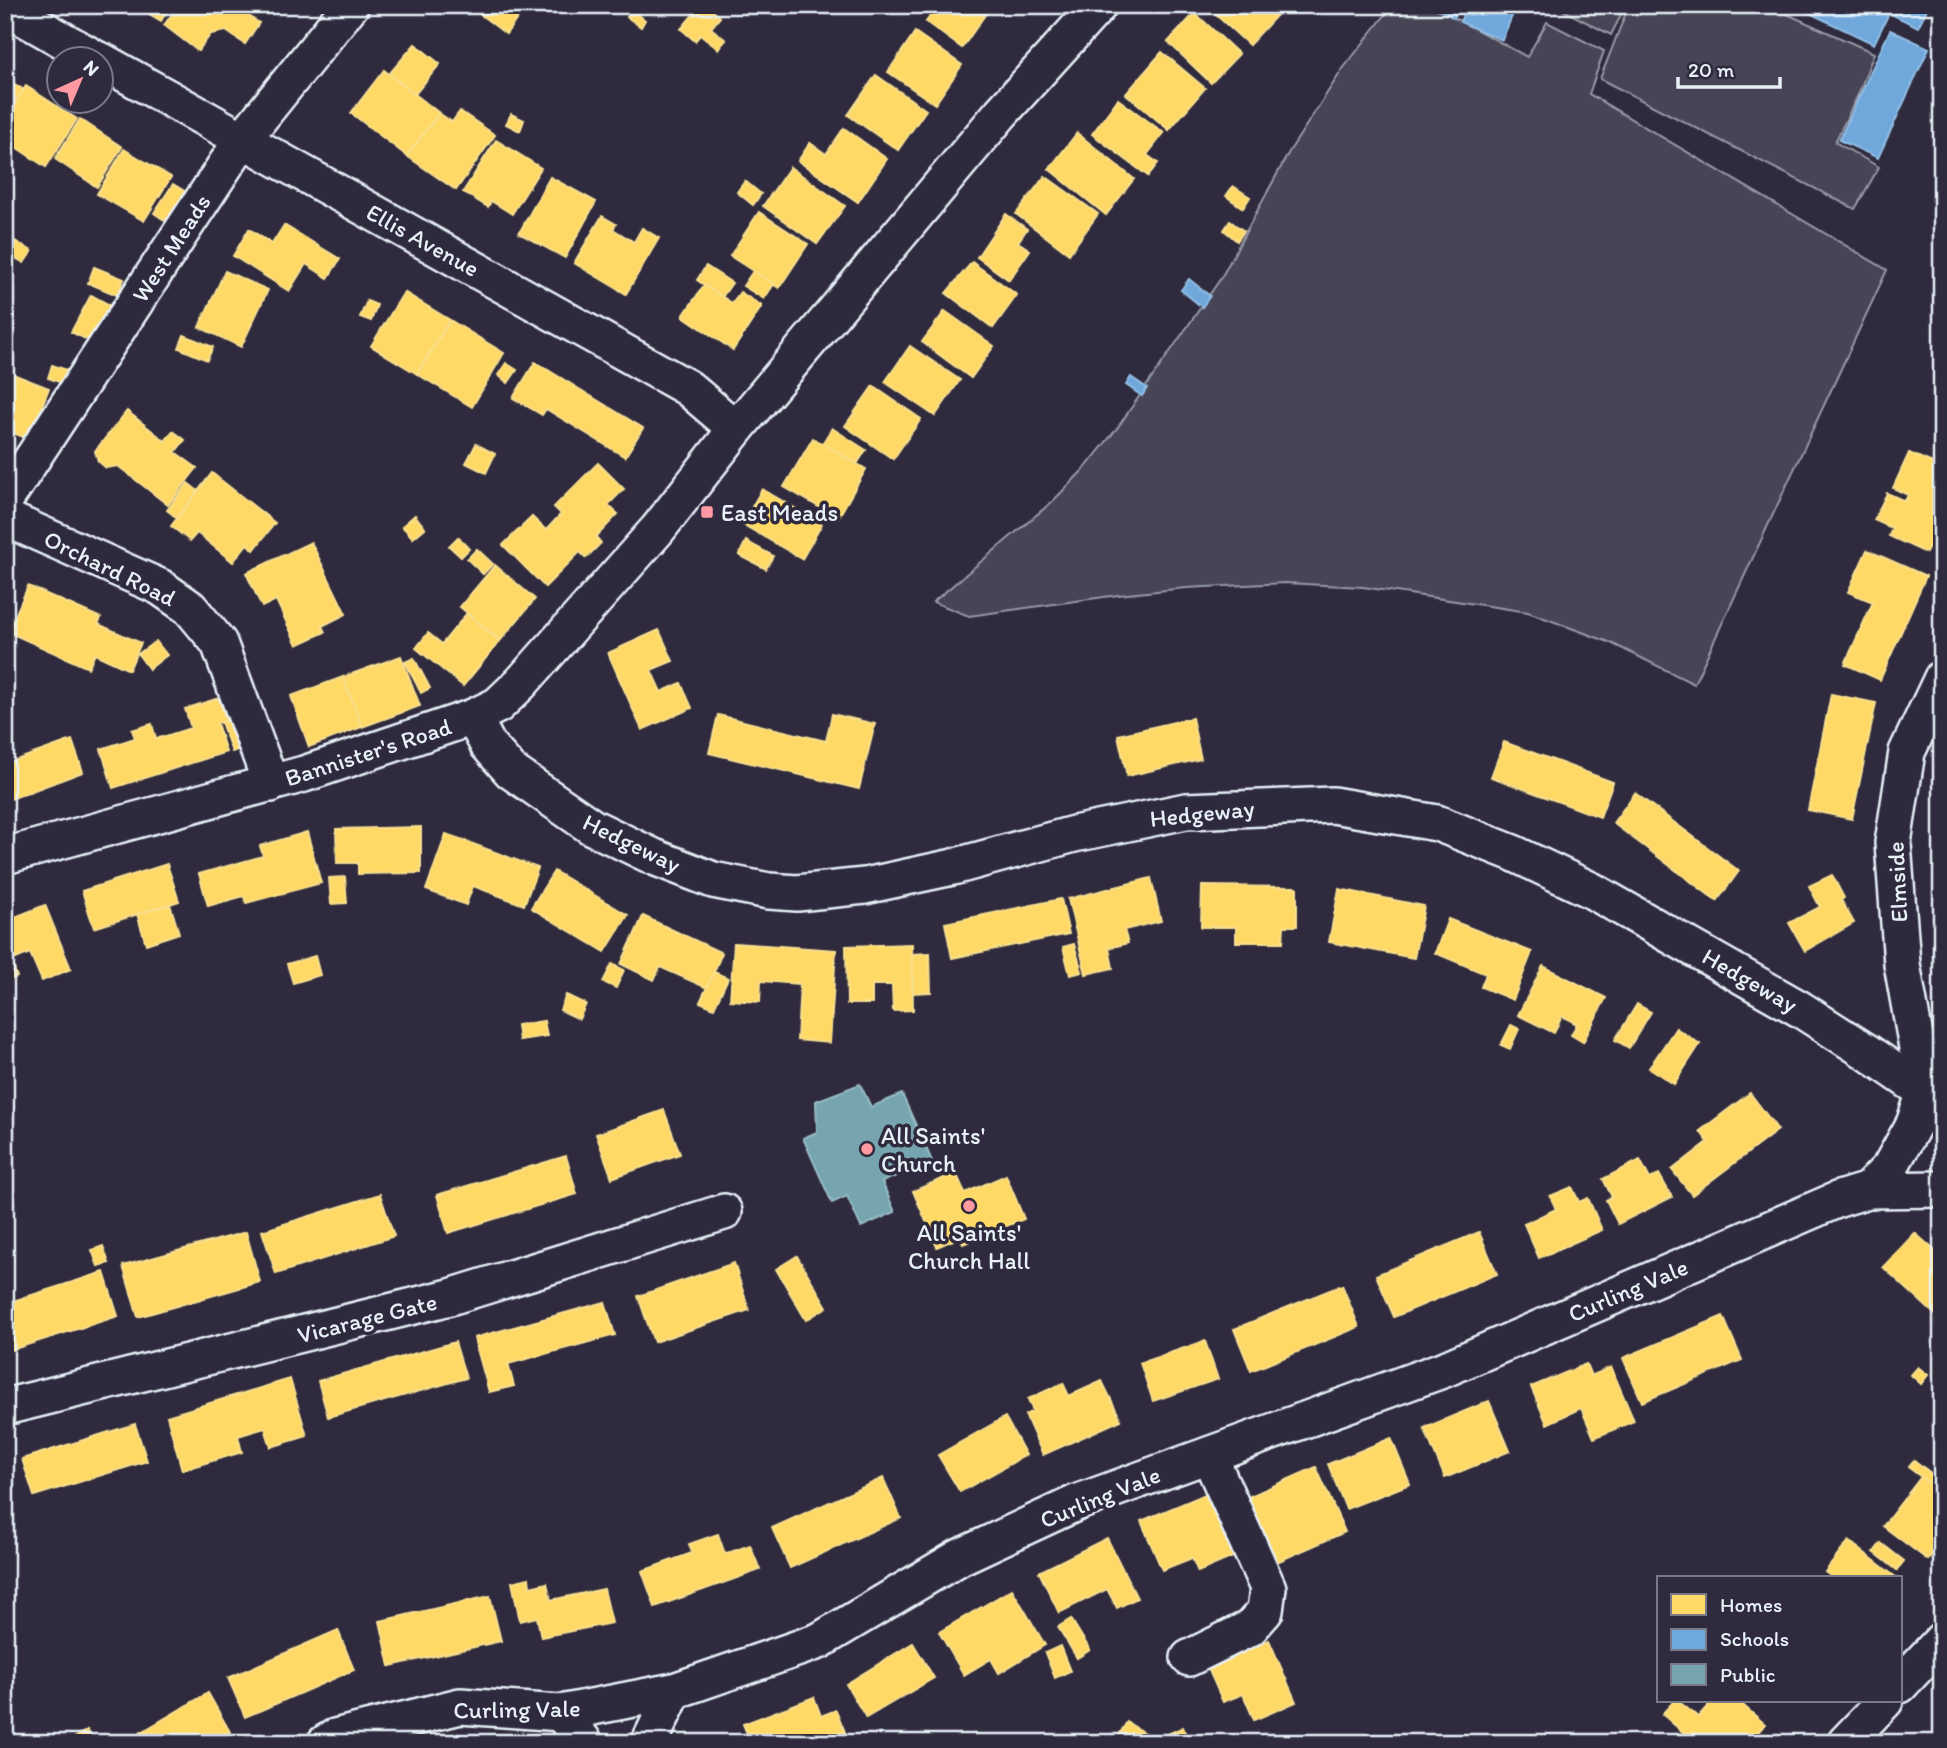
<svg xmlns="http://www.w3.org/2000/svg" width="1947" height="1748" font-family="Itim,sans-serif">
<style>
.green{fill:#464455;stroke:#979aa6;stroke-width:2}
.homes{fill:#ffd966;stroke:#f8e092;stroke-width:2}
.schools{fill:#6fa8dc;stroke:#93bee4;stroke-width:2}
.public{fill:#76a5af;stroke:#98bcc5;stroke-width:2}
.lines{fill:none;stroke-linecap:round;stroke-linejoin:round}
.minor-casing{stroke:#e8f1f8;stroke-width:40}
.minor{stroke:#2f2a3d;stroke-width:35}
.poi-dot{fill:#ff9aa2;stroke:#2f2a3d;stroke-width:2.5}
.labels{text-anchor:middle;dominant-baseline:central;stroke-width:7;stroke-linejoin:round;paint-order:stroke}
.street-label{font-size:24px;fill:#e8f1f8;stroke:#2f2a3d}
.poi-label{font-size:24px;fill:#e8f1f8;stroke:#2f2a3d;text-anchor:start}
</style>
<rect width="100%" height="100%" fill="#2f2a3d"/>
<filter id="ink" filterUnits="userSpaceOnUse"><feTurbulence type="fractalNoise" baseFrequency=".0143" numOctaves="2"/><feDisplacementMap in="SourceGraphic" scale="14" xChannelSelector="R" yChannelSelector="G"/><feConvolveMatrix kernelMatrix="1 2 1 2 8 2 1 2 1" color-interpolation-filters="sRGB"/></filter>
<g filter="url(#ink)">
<g class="green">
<path d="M1393 5H1431L1527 57 1547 22 1604 51 1589 94 1887 270 1694 684 1609 642 1528 612 1363 587 1285 583 1186 588 1118 595 969 616 933 602 1053 501 1086 467 1118 427 1221 278 1289 152 1342 70Z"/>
<path d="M1560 5H1626L1611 35 1559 8Z"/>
<path d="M1629 5H1767L1874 53 1858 95 1835 142 1879 167 1855 209 1600 79Z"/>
</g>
<g class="homes">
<path d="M145 5H171L161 21 143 10Z"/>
<path d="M179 5 190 11 193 5H233L259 23 245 44 226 31 211 34 198 51 164 25Z"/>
<path d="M468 5H527L506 34Z"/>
<path d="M701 5H706L720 17 711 28 726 40 718 49 700 35 695 41 681 29Z"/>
<path d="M938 5H990L991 6 962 48 926 22Z"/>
<path d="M1205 5H1267L1277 15 1249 45Z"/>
<path d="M632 10 645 20 641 27 627 17Z"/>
<path d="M1195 13 1239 54 1211 83 1168 42Z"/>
<path d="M915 32 962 65 935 104 888 72Z"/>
<path d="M415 44 440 64 415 94 389 74Z"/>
<path d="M1162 52 1205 88 1169 130 1126 94Z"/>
<path d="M384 70 439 113 407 156 351 113Z"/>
<path d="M876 75 926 110 898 150 848 115Z"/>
<path d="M5 78 24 90 5 119Z"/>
<path d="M26 86 77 119 46 167 5 140V119Z"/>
<path d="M1118 99 1164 133 1147 155 1158 163 1148 176 1092 134Z"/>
<path d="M460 111 495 135 456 190 407 156 439 113 452 122Z"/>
<path d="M511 114 524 120 520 131 506 124Z"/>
<path d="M80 119 122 147 97 187 55 159Z"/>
<path d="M844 128 887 159 858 202 798 161 810 143 826 154Z"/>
<path d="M1077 133 1134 179 1106 215 1049 169Z"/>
<path d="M496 140 541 168 512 214 491 201 488 207 463 192Z"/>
<path d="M124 149 171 177 144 221 97 194Z"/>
<path d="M790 167 845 206 817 244 763 206Z"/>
<path d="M1045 176 1098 214 1069 254 1016 214Z"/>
<path d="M550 177 596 202 565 258 519 233Z"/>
<path d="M745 181 761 194 753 205 737 192Z"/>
<path d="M173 184 186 192 166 221 154 213Z"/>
<path d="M1233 186 1250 197 1243 208 1226 196Z"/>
<path d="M759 212 808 244 779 288 730 256Z"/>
<path d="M1006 214 1027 229 1018 242 1030 250 1009 280 977 257Z"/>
<path d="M602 216 616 224 613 229 634 242 642 228 659 238 626 294 574 263Z"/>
<path d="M1230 221 1244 231 1237 241 1224 230Z"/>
<path d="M284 225 340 259 328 278 306 264 289 291 233 256 249 229 272 244Z"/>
<path d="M5 235 32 251 24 263 5 252Z"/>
<path d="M972 262 1017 295 993 328 946 293Z"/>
<path d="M706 266 732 283 722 297 697 280Z"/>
<path d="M94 267 124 279 117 295 88 283Z"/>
<path d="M225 271 268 290 241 347 199 327Z"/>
<path d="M753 271 774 284 764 299 743 286Z"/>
<path d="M704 285 732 303 740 292 762 306 733 350 683 316Z"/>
<path d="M404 292 450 320 417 374 371 346Z"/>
<path d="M91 295 115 308 96 344 71 332Z"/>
<path d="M367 301 377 305 371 321 360 317Z"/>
<path d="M945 311 994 346 971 378 922 342Z"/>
<path d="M450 320 504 353 472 407 417 374Z"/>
<path d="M184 335 213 347 207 360 179 348Z"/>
<path d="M910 346 960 380 935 416 885 382Z"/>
<path d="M535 362 643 428 625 457 546 409 542 415 513 398Z"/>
<path d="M506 363 517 370 508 383 498 375Z"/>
<path d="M52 365 67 370 62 383 48 378Z"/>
<path d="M5 371 49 388 29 439 5 430Z"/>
<path d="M873 386 921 419 893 459 845 426Z"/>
<path d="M127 411 165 441 173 431 185 440 175 452 197 468 168 505 118 466 106 468 98 461 95 451Z"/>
<path d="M832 428 866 450 857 464 822 444Z"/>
<path d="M813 438 866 469 838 518 784 487Z"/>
<path d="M476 444 495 454 486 473 466 463Z"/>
<path d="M1909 453 1942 467V519L1926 553 1889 536 1892 528 1874 520 1887 493 1905 501 1908 495 1893 488Z"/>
<path d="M598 463 624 489 608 505 618 514 596 537 601 543 586 558 580 552 545 587 503 545 532 517 546 530 561 514 554 507Z"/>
<path d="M212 473 275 523 254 550 247 544 233 562 197 533 190 541 171 526Z"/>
<path d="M188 483 198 491 177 518 167 510Z"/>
<path d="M762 489 822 524 802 559 742 524Z"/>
<path d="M415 515 425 528 413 538 402 526Z"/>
<path d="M458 537 469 549 461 557 449 546Z"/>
<path d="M746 541 773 556 766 569 739 555Z"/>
<path d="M311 542 346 614 322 626 325 632 297 645 276 600 262 607 246 573Z"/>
<path d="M477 549 493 564 483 574 467 559Z"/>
<path d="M1867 550 1926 576 1880 680 1845 664 1873 602 1848 592Z"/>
<path d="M495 565 535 599 500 641 460 607Z"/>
<path d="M28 586 101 618 98 624 141 643 129 670 95 654 88 668 8 632Z"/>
<path d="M467 613 500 641 463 686 416 648 428 633 442 644Z"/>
<path d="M659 630 673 661 651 670 661 692 681 683 692 708 642 730 608 653Z"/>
<path d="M156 641 167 655 149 669 138 654Z"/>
<path d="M401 656 420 706 362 727 343 677Z"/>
<path d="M414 658 430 688 421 693 405 662Z"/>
<path d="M343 677 362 727 309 747 291 696Z"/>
<path d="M1831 694 1876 703 1852 819 1808 810Z"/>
<path d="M219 698 226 721 217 723 226 752 113 788 101 749 135 738 132 730 152 724 156 739 191 728 185 709Z"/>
<path d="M233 712 246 747 232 752 221 722 226 721 224 716Z"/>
<path d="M832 714 875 724 859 789 709 753 718 715 826 741Z"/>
<path d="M1192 718 1201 759 1127 776 1118 735Z"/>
<path d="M72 740 83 772 5 801V764Z"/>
<path d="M1504 742 1613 782 1600 817 1491 777Z"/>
<path d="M1635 793 1739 871 1717 901 1613 823Z"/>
<path d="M421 827V873L358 874V863H337L336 829Z"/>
<path d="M307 832 321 883 246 903 244 896 208 906 199 874 263 856 260 846Z"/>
<path d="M446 834 538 868 524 905 473 886 466 905 426 890Z"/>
<path d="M167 864 179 901 94 928 82 891Z"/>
<path d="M554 871 628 915 605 952 531 908Z"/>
<path d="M1832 875 1844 898 1841 900 1854 923 1805 951 1789 923 1820 907 1809 886Z"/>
<path d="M345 877 347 903 331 904 329 878Z"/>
<path d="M1151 878 1161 921 1124 930 1128 943 1109 948 1113 968 1086 974 1068 899Z"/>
<path d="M1202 886 1297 887V926H1284L1283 942H1236V927H1201Z"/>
<path d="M1339 889 1424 906 1414 958 1329 942Z"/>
<path d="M1061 899 1069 934 952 958 945 923Z"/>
<path d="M170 904 179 933 146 944 137 914Z"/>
<path d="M45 905 71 969 42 981 30 953 11 961 17 977 5 982V921Z"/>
<path d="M643 916 722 953 707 988 660 967 654 980 621 964Z"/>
<path d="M1448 919 1532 952 1513 1000 1481 987 1486 974 1435 953Z"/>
<path d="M734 943 836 950 830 1043 797 1040 800 984 761 981 760 1002 730 1000Z"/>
<path d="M912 944 913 1010 893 1011 892 985H872V1004H847L846 946Z"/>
<path d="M1074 944 1082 972 1070 975 1063 947Z"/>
<path d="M930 953 931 992 913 993 912 954Z"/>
<path d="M315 956 320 975 293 983 287 964Z"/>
<path d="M612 964 624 970 616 988 603 982Z"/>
<path d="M1543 966 1606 998 1583 1042 1571 1035 1577 1024 1562 1016 1554 1033 1518 1015Z"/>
<path d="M714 972 728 978 714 1008 700 1002Z"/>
<path d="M566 995 586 1004 579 1019 560 1010Z"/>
<path d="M1637 1004 1651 1012 1629 1048 1615 1040Z"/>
<path d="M544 1021 547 1036 519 1040 517 1025Z"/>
<path d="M1511 1025 1519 1029 1510 1049 1501 1045Z"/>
<path d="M1676 1028 1700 1044 1674 1084 1649 1068Z"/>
<path d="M1750 1093 1778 1130 1692 1195 1672 1170 1708 1142 1700 1131Z"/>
<path d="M664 1110 680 1154 612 1178 596 1134Z"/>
<path d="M566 1156 577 1194 448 1233 437 1195Z"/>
<path d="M1640 1160 1650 1179 1659 1174 1672 1197 1618 1224 1606 1200 1612 1197 1603 1179Z"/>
<path d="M956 1173 965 1193 1006 1175 1024 1219 963 1244 960 1237 937 1247 913 1191Z"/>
<path d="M1572 1187 1579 1202 1588 1198 1602 1230 1539 1258 1524 1224 1556 1209 1550 1196Z"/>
<path d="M380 1194 394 1236 276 1274 262 1231Z"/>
<path d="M246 1232 260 1282 138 1317 123 1266Z"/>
<path d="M1479 1232 1497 1274 1394 1317 1376 1275Z"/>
<path d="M1915 1233 1942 1257V1321L1883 1267Z"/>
<path d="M103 1246 109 1263 98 1266 92 1250Z"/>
<path d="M797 1256 827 1307 806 1320 776 1269Z"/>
<path d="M734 1263 749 1310 654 1342 638 1296Z"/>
<path d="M104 1272 118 1316 5 1352V1288L10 1302Z"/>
<path d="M1342 1285 1359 1327 1251 1371 1234 1329Z"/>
<path d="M605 1302 615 1335 508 1364 514 1386 489 1392 474 1338Z"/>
<path d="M1723 1316 1742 1360 1642 1402 1623 1358Z"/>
<path d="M1205 1341 1218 1379 1153 1401 1140 1363Z"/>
<path d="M455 1342 466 1378 328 1417 318 1381Z"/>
<path d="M1586 1364 1591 1376 1611 1367 1634 1421 1594 1438 1581 1408 1547 1424 1531 1387Z"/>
<path d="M1918 1367 1928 1375 1921 1384 1911 1375Z"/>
<path d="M290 1379 307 1436 271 1447 265 1428 238 1436 242 1452 182 1470 167 1416Z"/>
<path d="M1102 1381 1121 1420 1043 1455 1025 1415 1033 1411 1028 1399 1063 1383 1069 1396Z"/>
<path d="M1489 1401 1510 1451 1445 1478 1424 1428Z"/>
<path d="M1005 1417 1026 1455 960 1492 938 1455Z"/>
<path d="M135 1424 147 1461 34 1496 22 1459Z"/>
<path d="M1391 1438 1410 1484 1346 1509 1328 1464Z"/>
<path d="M1914 1460 1937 1478 1932 1485 1908 1467Z"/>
<path d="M1316 1467 1345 1532 1277 1562 1248 1497Z"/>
<path d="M1921 1477 1942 1493V1543L1928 1560 1883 1526Z"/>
<path d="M883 1478 901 1518 790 1568 772 1528Z"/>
<path d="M1220 1488 1247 1551 1198 1572 1192 1558 1162 1570 1141 1521Z"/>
<path d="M718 1534 725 1554 750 1545 760 1570 655 1607 642 1571 692 1553 689 1544Z"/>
<path d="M1107 1538 1137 1598 1117 1608 1107 1589 1059 1613 1039 1572Z"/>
<path d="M1849 1541 1897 1578H1833L1825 1572Z"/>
<path d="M1881 1543 1904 1561 1897 1570 1874 1552Z"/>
<path d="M529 1578 530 1587 547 1583 551 1600 604 1589 612 1623 541 1637 537 1617 520 1621 512 1582Z"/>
<path d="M1012 1589 1045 1645 999 1673 991 1659 964 1675 939 1632Z"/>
<path d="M490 1596 501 1641 390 1666 380 1621Z"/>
<path d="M1071 1619 1090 1650 1077 1658 1058 1627Z"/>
<path d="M338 1630 354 1670 245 1717 228 1678Z"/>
<path d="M1269 1640 1296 1702 1254 1720 1243 1694 1223 1702 1207 1666Z"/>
<path d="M913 1643 934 1678 866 1718 846 1684Z"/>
<path d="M1060 1646 1070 1671 1055 1678 1045 1653Z"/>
<path d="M208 1693 230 1732 211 1743H123Z"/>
<path d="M814 1697 821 1716 836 1710 847 1737 833 1743H751L743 1724Z"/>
<path d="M1674 1701H1678L1698 1717 1712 1701H1738L1765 1724 1749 1743H1695L1662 1714Z"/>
<path d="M1127 1722 1155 1740 1183 1727 1190 1743H1114Z"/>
<path d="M87 1730 94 1743H67Z"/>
</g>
<g class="schools">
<path d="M1431 5H1460L1454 18Z"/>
<path d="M1467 5H1507L1515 9 1502 40 1460 22Z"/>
<path d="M1793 5H1929L1918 27 1889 13 1874 44Z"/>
<path d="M1890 30 1929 48 1878 158 1839 140Z"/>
<path d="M1189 279 1210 296 1202 307 1181 290Z"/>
<path d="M1131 377 1147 388 1142 396 1126 385Z"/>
</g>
<path class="public" d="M860 1084 871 1107 902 1094 932 1161 882 1182 895 1212 861 1227 847 1196 832 1203 803 1138 817 1132 816 1101Z"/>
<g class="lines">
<g class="minor-casing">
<g id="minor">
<path d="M5 7 98 60"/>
<path d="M102 61 688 388 736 429"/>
<path d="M5 500 242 140 351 5"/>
<path d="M5 518 160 587 190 608 219 643 271 784"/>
<path d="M473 717 488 745 511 771 592 827 654 857 713 880 769 891 797 893 865 886 953 867 1074 834 1186 811 1333 805 1437 823 1513 853 1591 890 1800 1009 1867 1052 1925 1092 1942 1106"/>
<path d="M5 856 304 774 473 717 498 705 521 683 658 529 736 429 1001 113 1099 5"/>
<path d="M1868 1190 1890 1167 1914 1124 1925 1092 1902 964 1893 843 1907 752 1942 678"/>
<path d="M5 1407 450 1297 724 1212"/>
<path d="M1189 1658 1250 1628 1265 1611 1268 1588 1209 1455"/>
<path d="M1900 1685 1942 1640"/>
<path d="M561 1713 585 1743"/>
<path d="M325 1743 335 1737 460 1706 561 1713 674 1691 819 1641 960 1557 1076 1503 1445 1369 1839 1199 1868 1190 1942 1189"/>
<path d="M649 1743 674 1691"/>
<path d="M1845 1743 1885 1701"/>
</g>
</g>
<use href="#minor" class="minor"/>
</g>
</g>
<g class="poi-dot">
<rect x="700" y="505" width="14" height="14" rx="3.5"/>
<circle cx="867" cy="1149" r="7"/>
<circle cx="969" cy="1206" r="7"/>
</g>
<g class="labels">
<g class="street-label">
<text transform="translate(423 240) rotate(29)">Ellis Avenue</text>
<text transform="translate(171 248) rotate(-57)">West Meads</text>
<text transform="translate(110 568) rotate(26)">Orchard Road</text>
<text transform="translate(368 752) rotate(-18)">Bannister's Road</text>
<text transform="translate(1202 813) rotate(-6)">Hedgeway</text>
<text transform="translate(632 843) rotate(26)">Hedgeway</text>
<text transform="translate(1897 882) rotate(-93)">Elmside</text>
<text transform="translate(1750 980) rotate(30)">Hedgeway</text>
<text transform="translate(1628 1290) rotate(-23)">Curling Vale</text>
<text transform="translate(367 1318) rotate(-14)">Vicarage Gate</text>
<text transform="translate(1100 1497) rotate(-22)">Curling Vale</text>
<text transform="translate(517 1709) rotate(-1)">Curling Vale</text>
</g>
<g class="poi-label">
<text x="721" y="512">East Meads</text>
<text x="881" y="1135">All Saints'<tspan x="881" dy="28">Church</tspan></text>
<text x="969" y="1232" text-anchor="middle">All Saints'<tspan x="969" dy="28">Church Hall</tspan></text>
</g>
</g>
<rect width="1947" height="1748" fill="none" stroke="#2f2a3d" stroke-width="28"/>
<rect x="14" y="14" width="1919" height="1720" fill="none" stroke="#e8f1f8" stroke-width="2.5" filter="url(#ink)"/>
<rect x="1657" y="1576" width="245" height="126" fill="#2f2a3d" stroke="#797a88" stroke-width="2"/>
<rect x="1671" y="1594" width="35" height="21" fill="#ffd966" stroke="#797a88" stroke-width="2"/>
<text x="1720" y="1612" font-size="21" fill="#e8f1f8">Homes</text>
<rect x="1671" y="1629" width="35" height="21" fill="#6fa8dc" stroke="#797a88" stroke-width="2"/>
<text x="1720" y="1646" font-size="21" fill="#e8f1f8">Schools</text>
<rect x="1671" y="1664" width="35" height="21" fill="#76a5af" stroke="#797a88" stroke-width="2"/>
<text x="1720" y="1682" font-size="21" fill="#e8f1f8">Public</text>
<g transform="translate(80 80) rotate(44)"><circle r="33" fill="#2f2a3d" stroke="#797a88" stroke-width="2"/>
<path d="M0-5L12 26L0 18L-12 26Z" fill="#ff9aa2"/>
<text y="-10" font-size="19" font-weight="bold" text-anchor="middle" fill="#e8f1f8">N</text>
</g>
<path d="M1678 77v10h102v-10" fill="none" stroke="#e8f1f8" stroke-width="3.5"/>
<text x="1688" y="77" font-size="21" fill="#e8f1f8" stroke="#2f2a3d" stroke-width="5" paint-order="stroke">20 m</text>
</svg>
